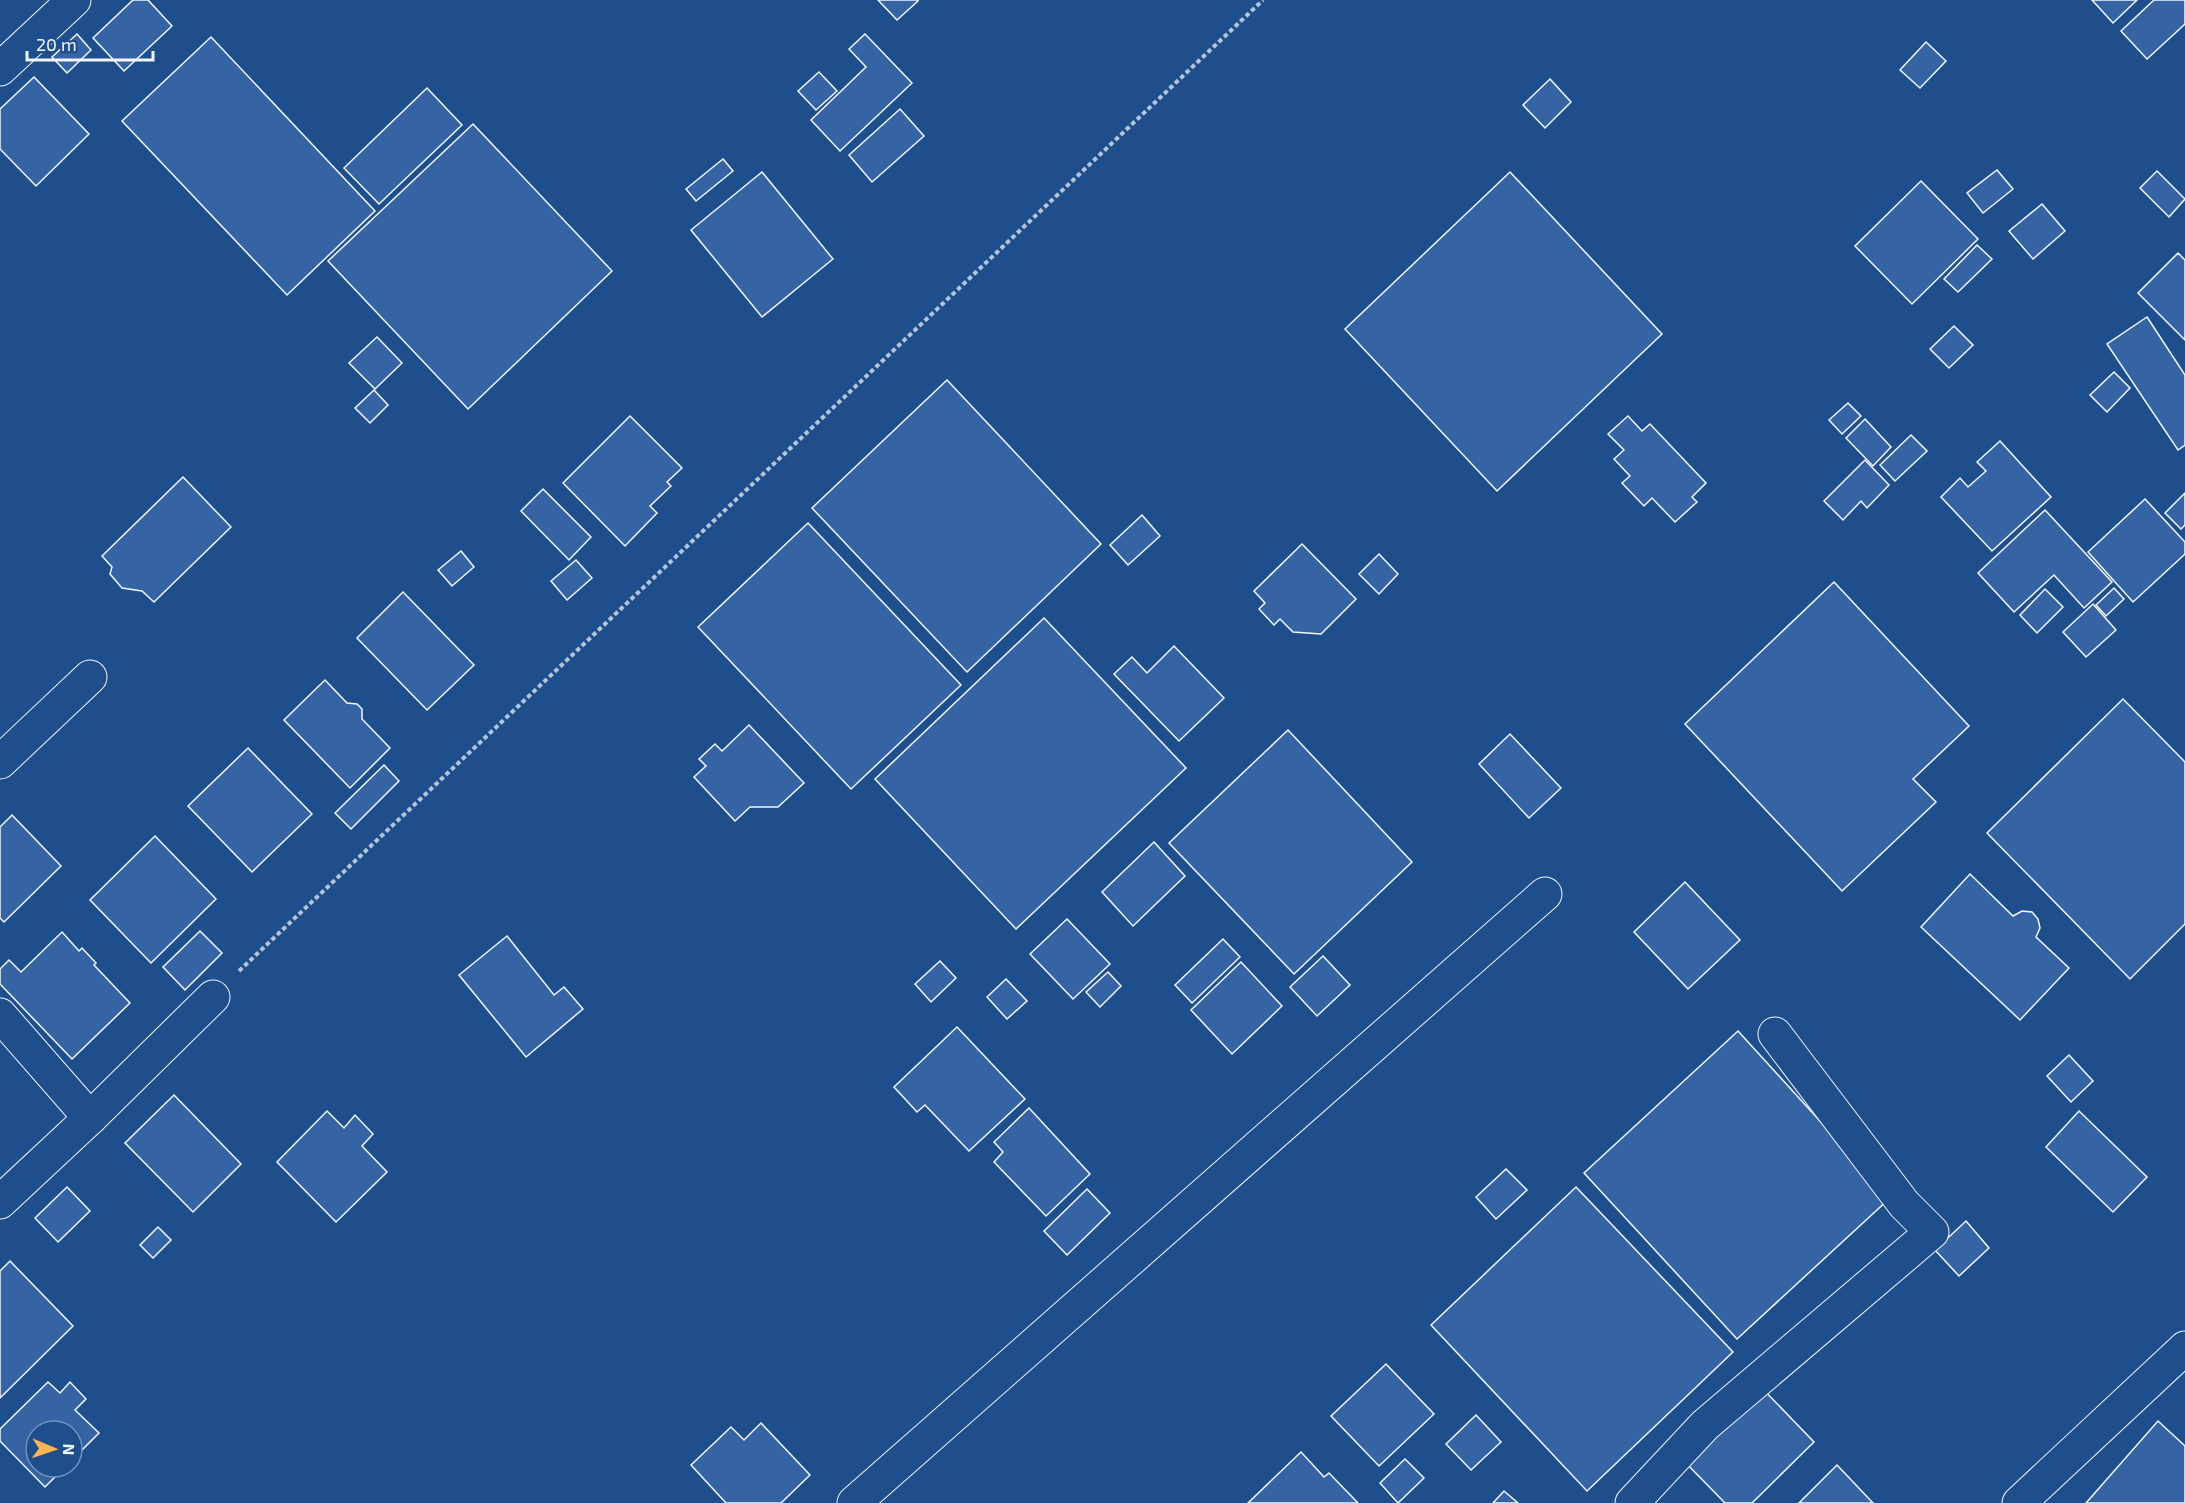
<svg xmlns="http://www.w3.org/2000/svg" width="2185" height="1503" font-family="'Exo 2',sans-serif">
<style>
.building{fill:#3563a3;stroke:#f2f6ff;stroke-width:1.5}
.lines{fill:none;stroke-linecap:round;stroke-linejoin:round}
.minor-casing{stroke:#f2f6ff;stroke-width:35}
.major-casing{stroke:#f2f6ff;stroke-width:35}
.path{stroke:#b3c4dc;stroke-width:4;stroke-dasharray:4.5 3;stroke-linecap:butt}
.minor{stroke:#1f4e8c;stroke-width:33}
.major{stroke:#1f4e8c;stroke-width:33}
</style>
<rect width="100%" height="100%" fill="#1f4e8c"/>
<g class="building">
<path d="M133 0H148L172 26 124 71 93 38Z"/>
<path d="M878 0H918V1L897 20Z"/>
<path d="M2092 0H2137L2113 23Z"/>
<path d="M2154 0H2185V24L2147 59 2121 31Z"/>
<path d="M77 34 91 50 67 73 52 57Z"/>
<path d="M865 34 912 83 840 151 811 120 866 67 849 49Z"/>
<path d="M211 37 375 211 287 295 122 121Z"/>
<path d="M1926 42 1946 61 1920 88 1900 70Z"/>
<path d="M819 72 837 91 816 110 798 91Z"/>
<path d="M34 77 89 134 36 186 0 149V109Z"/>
<path d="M1550 79 1571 102 1545 128 1523 105Z"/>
<path d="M427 88 462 125 379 204 344 168Z"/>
<path d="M900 109 924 136 872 182 849 155Z"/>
<path d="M473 124 612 271 468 409 328 261Z"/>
<path d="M723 159 733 171 696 201 686 189Z"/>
<path d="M1997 170 2013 189 1983 213 1967 193Z"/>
<path d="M2157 171 2185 199 2169 217 2140 188Z"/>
<path d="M762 172 833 259 762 317 691 230Z"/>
<path d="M1510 172 1662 334 1497 491 1345 329Z"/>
<path d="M1921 181 1978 239 1912 304 1855 246Z"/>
<path d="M2042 204 2065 231 2033 259 2009 231Z"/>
<path d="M1977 245 1992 259 1958 292 1944 279Z"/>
<path d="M2178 253 2185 260V340L2138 293Z"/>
<path d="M2147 317 2185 375V445L2178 450 2107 344Z"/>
<path d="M1954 326 1973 345 1949 368 1930 349Z"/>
<path d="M377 337 402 363 375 389 349 363Z"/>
<path d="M2114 372 2130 388 2107 412 2090 395Z"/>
<path d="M947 380 1101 544 967 672 812 508Z"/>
<path d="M374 390 388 405 370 423 355 408Z"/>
<path d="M1848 403 1861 416 1842 434 1829 420Z"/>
<path d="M630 416 682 468 667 482 671 486 650 506 657 513 625 546 563 483Z"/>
<path d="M1628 416 1642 431 1650 424 1706 483 1692 497 1697 502 1675 522 1652 498 1644 506 1622 483 1630 476 1614 459 1624 450 1608 434Z"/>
<path d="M1865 419 1891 447 1873 466 1846 438Z"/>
<path d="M1911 435 1927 451 1895 481 1880 465Z"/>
<path d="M2000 441 2051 497 1992 551 1941 497 1960 478 1968 487 1986 471 1977 462Z"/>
<path d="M1865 460 1889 485 1867 508 1861 501 1843 520 1824 501Z"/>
<path d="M183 477 231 527 154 602 142 591 122 588 110 574 112 567 102 556Z"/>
<path d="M543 489 591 537 569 560 521 511Z"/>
<path d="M2185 493V525L2181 529 2165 513Z"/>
<path d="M2145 499 2185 542V554L2133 602 2088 552Z"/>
<path d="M2045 510 2112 582 2084 608 2054 575 2014 612 1978 573Z"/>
<path d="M1142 515 1160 536 1128 565 1110 545Z"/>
<path d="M808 523 961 685 851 789 698 627Z"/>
<path d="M1302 544 1356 599 1321 634 1293 632 1280 619 1274 625 1259 609 1265 603 1254 591Z"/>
<path d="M461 551 474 567 452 586 438 570Z"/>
<path d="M1379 554 1398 574 1379 594 1359 574Z"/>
<path d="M576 560 592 578 567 600 551 581Z"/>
<path d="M1834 582 1969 726 1913 779 1936 802 1842 891 1685 724Z"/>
<path d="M2114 588 2124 599 2106 616 2096 605Z"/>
<path d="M2045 589 2063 607 2037 633 2020 615Z"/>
<path d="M403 592 474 665 427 710 357 638Z"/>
<path d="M2093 604 2116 630 2086 657 2063 632Z"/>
<path d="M1044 618 1186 768 1016 929 875 779Z"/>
<path d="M1174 646 1224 698 1179 741 1114 674 1132 657 1147 673Z"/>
<path d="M325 680 347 703 357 704 362 709V719L390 748 350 788 284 720Z"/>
<path d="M2123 699 2185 762V924L2130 979 1987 833Z"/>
<path d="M749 725 804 783 778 807H750L735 821 694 777 706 766 699 759 715 744 722 751Z"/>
<path d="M1288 730 1412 862 1294 974 1169 843Z"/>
<path d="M1510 734 1561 788 1529 818 1479 764Z"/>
<path d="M248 748 312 814 252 872 188 806Z"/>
<path d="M384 765 399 781 351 829 335 813Z"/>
<path d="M12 815 61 866 4 922 0 918V827Z"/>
<path d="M155 836 216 899 151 963 90 900Z"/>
<path d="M1154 842 1185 876 1133 926 1102 892Z"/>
<path d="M1970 874 2013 916 2022 911 2032 912 2038 919 2040 928 2036 937 2069 968 2020 1020 1921 927Z"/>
<path d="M1685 882 1740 940 1688 989 1634 932Z"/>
<path d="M1067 919 1110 964 1073 999 1030 954Z"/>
<path d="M200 931 222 953 185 990 163 967Z"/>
<path d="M62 932 79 951 82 948 96 963 94 965 130 1003 72 1059 0 984V969L9 960 21 972Z"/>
<path d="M507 936 554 995 564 987 583 1009 526 1057 459 975Z"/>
<path d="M1223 939 1240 957 1192 1003 1175 985Z"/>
<path d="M1323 956 1350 985 1317 1016 1290 987Z"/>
<path d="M940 961 956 978 931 1002 915 984Z"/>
<path d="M1241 962 1282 1006 1232 1054 1191 1010Z"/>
<path d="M1108 972 1121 986 1100 1007 1086 992Z"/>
<path d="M1006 979 1027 1001 1007 1019 987 997Z"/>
<path d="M957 1027 1025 1099 969 1151 925 1105 917 1112 894 1087Z"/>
<path d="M1738 1031 1890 1198 1737 1339 1584 1173Z"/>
<path d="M2069 1055 2093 1081 2071 1102 2047 1076Z"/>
<path d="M174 1095 241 1164 193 1212 125 1143Z"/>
<path d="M1029 1108 1090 1174 1046 1216 994 1162 1003 1152 994 1142Z"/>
<path d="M327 1111 344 1128 355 1115 373 1134 362 1146 387 1172 336 1222 277 1162Z"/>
<path d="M2079 1111 2147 1177 2113 1212 2046 1147Z"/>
<path d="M1506 1169 1527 1190 1496 1219 1476 1197Z"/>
<path d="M67 1187 90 1211 58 1242 35 1218Z"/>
<path d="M1576 1187 1733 1352 1587 1491 1431 1325Z"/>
<path d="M1087 1189 1110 1213 1067 1255 1044 1231Z"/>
<path d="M1966 1221 1989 1248 1959 1276 1935 1250Z"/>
<path d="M158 1227 171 1240 153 1258 140 1245Z"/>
<path d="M10 1261 73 1326 0 1398V1271Z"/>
<path d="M1386 1364 1434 1414 1379 1466 1331 1416Z"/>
<path d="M48 1382 60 1393 70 1382 86 1399 75 1410 99 1433 72 1460V1431H36V1467H65L45 1487 0 1441V1429Z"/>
<path d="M1759 1385 1814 1442 1752 1503H1725L1683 1460Z"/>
<path d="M1476 1415 1501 1442 1471 1470 1446 1444Z"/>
<path d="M2158 1421 2185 1446V1503H2086Z"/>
<path d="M761 1423 810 1475 781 1503H726L691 1465 731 1427 744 1440Z"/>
<path d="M1301 1452 1324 1477 1329 1473 1358 1503H1248Z"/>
<path d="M1405 1459 1424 1478 1398 1503 1380 1483Z"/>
<path d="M1837 1465 1873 1503H1799Z"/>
<path d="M1504 1491 1518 1503H1493Z"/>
</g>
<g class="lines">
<g class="minor-casing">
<g id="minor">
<path d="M0 69 74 0"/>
<path d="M0 762 90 677"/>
<path d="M0 1015 90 1118"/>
<path d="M0 1202 90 1118 213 997"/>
<path d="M854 1503 1545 894"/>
<path d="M1632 1503 1705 1425 1932 1232 1904 1204 1775 1034"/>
</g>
</g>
<g class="major-casing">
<path id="major" d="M2019 1503 2185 1348"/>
</g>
<path class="path" d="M239 971 1263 0"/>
<use href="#minor" class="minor"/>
<use href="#major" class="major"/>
</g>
<g transform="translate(54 1449) rotate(92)"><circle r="28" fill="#1f4e8c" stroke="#7391ba" stroke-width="1.5"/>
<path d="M0-4.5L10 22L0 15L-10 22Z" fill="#ffb74d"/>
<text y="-9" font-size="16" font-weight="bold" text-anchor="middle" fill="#f2f6ff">N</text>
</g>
<path d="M27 51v9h126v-9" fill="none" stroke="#f2f6ff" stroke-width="3"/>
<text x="36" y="51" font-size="18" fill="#f2f6ff" stroke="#1f4e8c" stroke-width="4.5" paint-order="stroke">20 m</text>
</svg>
